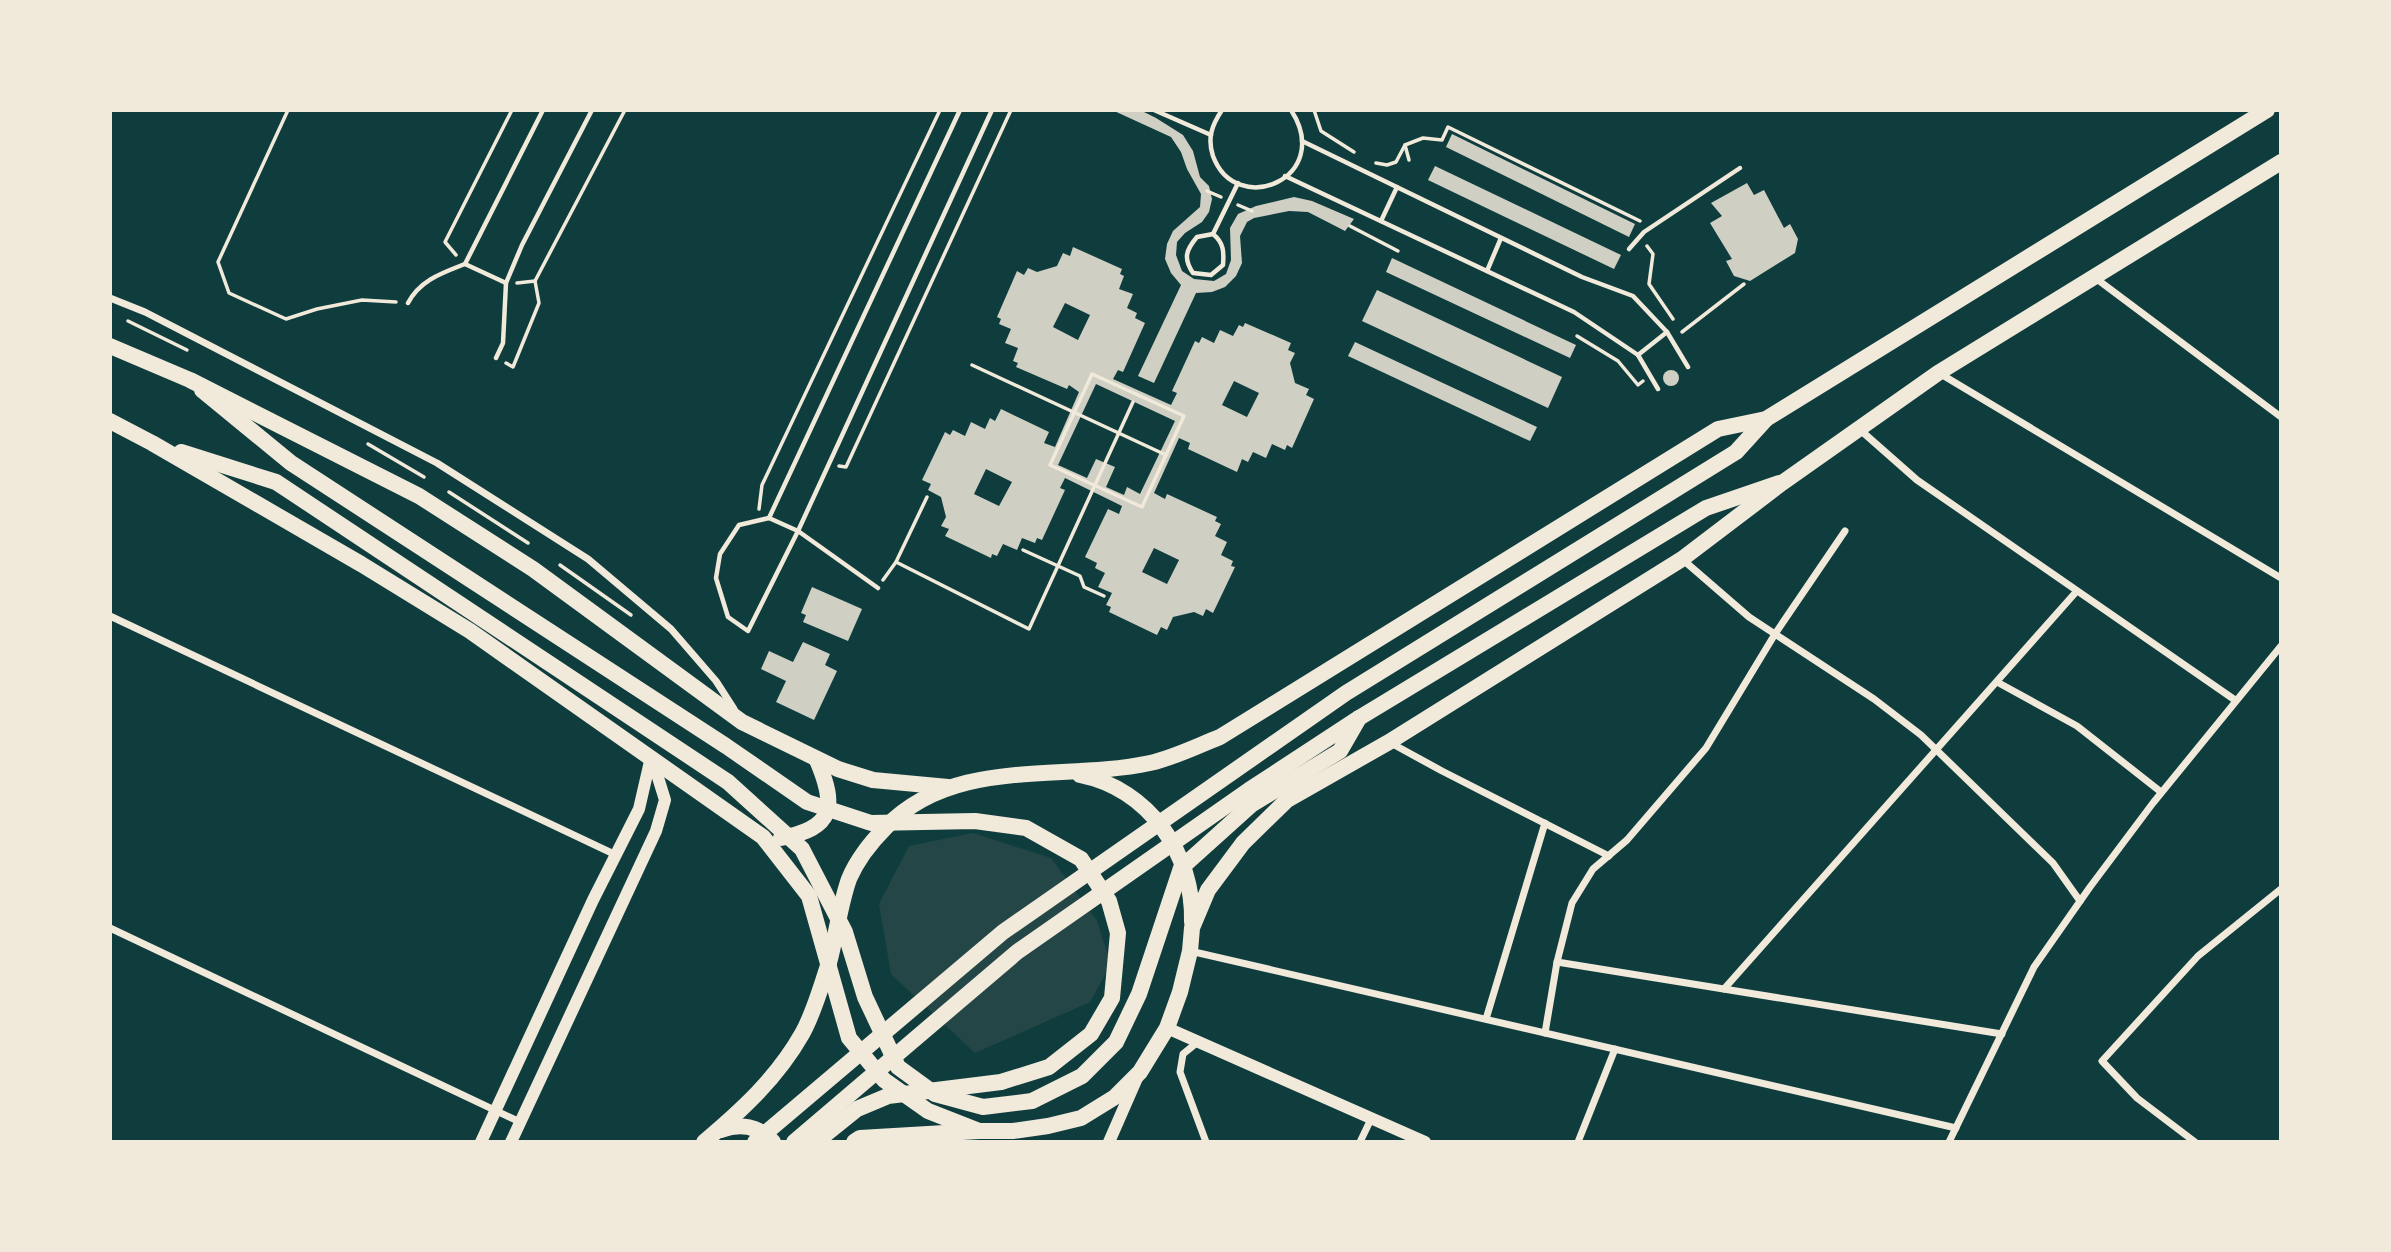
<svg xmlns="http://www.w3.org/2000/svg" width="2391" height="1252" font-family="'Titillium Web',sans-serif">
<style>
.green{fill:#244646}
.building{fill:#cfcfc3;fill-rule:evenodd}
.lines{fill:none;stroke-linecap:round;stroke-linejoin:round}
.path{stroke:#f1e9da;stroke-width:3.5}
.service{stroke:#f1e9da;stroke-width:4.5}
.minor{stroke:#f1e9da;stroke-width:7}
.tertiary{stroke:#f1e9da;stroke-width:12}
.primary{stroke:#f1e9da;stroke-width:16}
.trunk{stroke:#f1e9da;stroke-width:16}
</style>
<rect width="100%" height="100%" fill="#0f3d3e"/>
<path class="green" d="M973 833 1051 858 1097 921 1111 964 1090 1002 975 1053 891 974 879 904 909 846Z"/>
<g class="building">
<path d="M1112 110H1140L1156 118 1183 135 1193 151 1200 177 1209 186 1212 199 1209 212 1202 222 1185 233 1177 242 1176 255 1182 271 1194 279 1214 281 1226 274 1231 260 1230 228 1238 214 1256 206 1294 197 1312 201 1354 219 1345 231 1308 212 1289 211 1254 218 1247 222 1240 236 1242 263 1236 276 1225 287 1212 292 1196 293 1154 383 1138 376 1181 285 1171 273 1165 259 1167 244 1173 231 1200 207 1201 194 1187 169 1181 152 1171 137Z"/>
<path d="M1452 134 1635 224 1629 237 1446 147Z"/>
<path d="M1435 166 1621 255 1614 269 1428 180Z"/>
<path d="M1747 183 1754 195 1764 190 1784 228 1790 224 1798 239 1795 253 1750 281 1734 276 1726 261 1732 259 1710 223 1722 216 1711 203Z"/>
<path d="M1073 247 1122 269 1120 274 1124 276 1119 289 1133 294 1127 308 1137 313 1135 318 1145 323 1123 372 1118 370 1113 379 1171 405 1177 393 1172 391 1195 341 1199 343 1202 337 1214 343 1220 330 1233 336 1239 325 1243 327 1245 323 1291 343 1288 350 1295 353 1290 363 1295 383 1309 389 1306 395 1314 399 1292 448 1287 445 1285 450 1272 444 1266 458 1253 452 1248 462 1242 459 1237 472 1188 449 1190 443 1179 438 1154 493 1165 499 1167 494 1217 517 1215 521 1221 524 1215 536 1227 542 1221 555 1233 561 1231 566 1235 567 1213 613 1206 609 1203 616 1194 612 1173 617 1167 630 1161 627 1157 635 1109 612 1111 607 1106 605 1112 593 1098 587 1105 573 1095 568 1097 563 1085 557 1108 509 1119 514 1122 506 1065 478 1060 488 1065 490 1042 540 1037 538 1035 543 1022 538 1017 550 1003 544 997 556 992 554 991 558 945 536 949 529 941 526 946 517 941 497 928 490 931 484 922 480 945 432 950 435 953 430 965 436 971 422 985 429 990 418 995 421 1001 409 1049 432 1044 443 1055 447 1079 392 1069 385 1067 389 1016 367 1018 363 1013 361 1018 348 1005 343 1011 329 999 324 1001 319 997 317 1017 271 1024 275 1028 268 1037 272 1057 266 1063 253 1070 256ZM1065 303 1090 315 1078 340 1053 327ZM1234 381 1259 393 1247 417 1222 405ZM1096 384 1175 421 1140 494 1127 487 1124 495 1106 487 1115 467 1096 459 1087 478 1058 465ZM986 469 1012 482 999 506 974 494ZM1154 548 1179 560 1167 584 1142 572Z"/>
<path d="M1392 258 1576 345 1570 358 1386 272Z"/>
<path d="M1377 290 1562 377 1548 408 1362 321Z"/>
<path d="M1355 342 1537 427 1530 441 1348 356Z"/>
<circle cx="1671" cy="378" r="8"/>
<path d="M812 587 862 609 848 641 803 622 806 615 801 613Z"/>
<path d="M803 642 830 654 825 665 837 671 814 720 776 702 786 681 761 669 769 651 793 662Z"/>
</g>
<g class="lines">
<g class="path">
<path d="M288 110 218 262 229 293 286 319 317 309 362 300 396 302"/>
<path d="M1314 110 1321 131 1354 152"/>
<path d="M1405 145 1409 160"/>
<path d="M1376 163 1387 165 1396 162 1405 145 1423 138 1442 140 1448 127 1640 221"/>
<path d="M1207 191 1221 197"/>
<path d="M1238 205 1252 211"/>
<path d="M1350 226 1398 251"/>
<path d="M1647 246 1653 254 1649 284 1673 319"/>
<path d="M456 255 445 242 512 110"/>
<path d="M517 283 535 281"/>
<path d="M128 321 187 350"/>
<path d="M1682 332 1744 284"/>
<path d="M1577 336 1618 361 1638 385 1643 381"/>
<path d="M506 363 513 367 539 303 535 281 625 110"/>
<path d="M972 365 1166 455"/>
<path d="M1092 374 1184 416 1142 507 1050 465Z"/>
<path d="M368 444 424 477"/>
<path d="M839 466 846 467 1011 110"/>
<path d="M449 492 528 543"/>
<path d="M759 509 762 485 940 110"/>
<path d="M1023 550 1080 576 1084 587 1104 596"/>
<path d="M896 562 927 497"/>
<path d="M560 565 631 615"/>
<path d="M883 580 896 562 1029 629 1133 402"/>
</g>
<g class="service">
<path d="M1154 110 1211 135"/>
<path d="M1222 110C1212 125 1207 138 1213 156 1236 219 1335 178 1291 110"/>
<path d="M1302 141 1582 277 1633 296 1667 332 1688 367"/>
<path d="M1285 176 1574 312 1638 355 1658 389"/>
<path d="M1381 221 1397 187"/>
<path d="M1213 234C1224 243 1224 252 1223 265L1211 275 1193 273C1183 258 1186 250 1197 237Z"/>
<path d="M1213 234 1238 183"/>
<path d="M1629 249 1644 232 1740 168"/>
<path d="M465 264 506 283"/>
<path d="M1487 271 1501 238"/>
<path d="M408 303C420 280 442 273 465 264L543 110"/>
<path d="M1638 355 1667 332"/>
<path d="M496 358 503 343 506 283 522 245 592 110"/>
<path d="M769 518 960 110"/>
<path d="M769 518 798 531 748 631 728 617 716 578 720 554 739 525Z"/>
<path d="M878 588 798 531 992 110"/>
</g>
<g class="minor">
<path d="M2094 277 2281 417"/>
<path d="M110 298 145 312 437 463 588 559 671 629 716 681 734 709"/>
<path d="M1939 373 2281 578"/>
<path d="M1858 428 1917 480 2235 700"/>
<path d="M1682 559 1749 617 1874 699 1921 735 2053 863 2080 901"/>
<path d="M110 616 616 855"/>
<path d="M1997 682 2077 726 2161 792"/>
<path d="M1389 742 1442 771 1609 856"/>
<path d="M110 928 520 1122"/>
<path d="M1190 951 1956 1128"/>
<path d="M1557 962 2002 1034"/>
<path d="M1724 989 2076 592"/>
<path d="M1486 1019 1545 823"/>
<path d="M1545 1033 1557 962 1572 903 1593 869 1627 840 1706 748 1775 634 1845 531"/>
<path d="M1199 1041 1183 1054 1180 1072 1206 1142"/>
<path d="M1360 1142 1372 1117"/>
<path d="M1578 1142 1615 1049"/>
<path d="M1949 1142 2034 967 2090 887 2153 803 2281 646"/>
<path d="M2195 1142 2137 1098 2102 1061 2198 956 2281 889"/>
</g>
<g class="tertiary">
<path d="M1167 1028 1425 1142"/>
<path d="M481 1142 593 900 639 809 651 757"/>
<path d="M511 1142 656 831 665 800 652 758"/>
<path d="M1109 1142 1137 1078"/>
</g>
<g class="primary">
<path d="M202 390 291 463 726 746 807 802 871 823 975 821 1026 828 1081 859 1109 901 1118 933 1112 998 1091 1034 1049 1067 1001 1082 888 1096 857 1109 816 1142"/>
<path d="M721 1130C740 1123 759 1126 773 1142"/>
<path d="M704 1142C742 1110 777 1078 802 1034 814 1013 821 986 829 963"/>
<path d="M755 1142 1003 932 1346 693 1736 452 1766 419"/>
<path d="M794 1142 1017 952 1249 790 1359 718 1706 508 1779 483"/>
<path d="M854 1142 860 1138 979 1131"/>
</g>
<g class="trunk">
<path d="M110 346 190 380 419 496 533 569 742 722 838 769 873 780 948 787"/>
<path d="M110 421 152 443 361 564 470 631 763 837 809 896 849 1038 884 1080 928 1111 979 1131H1013L1048 1126 1081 1118 1115 1097 1140 1072 1167 1028 1180 992 1190 951 1192 928 1208 890 1243 843 1287 800 1389 742 1682 559 1782 483 1938 373 2281 162"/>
<path d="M181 452 276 482 728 782 802 849 845 932 865 997 898 1067 935 1094 983 1107 1032 1101 1082 1076 1116 1042 1139 994 1181 868 1251 805 1340 751 1359 718"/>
<path d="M1080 775C1149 789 1194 854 1192 922"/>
<path d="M781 838C834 828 837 807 817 760"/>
<path d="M829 963C836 937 840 904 849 879 857 860 871 842 886 827 955 756 1061 782 1150 763 1173 758 1197 746 1220 737L1718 429 1766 419 2267 110"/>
</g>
</g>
<rect width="2391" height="1252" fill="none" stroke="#f1e9da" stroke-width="224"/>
</svg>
